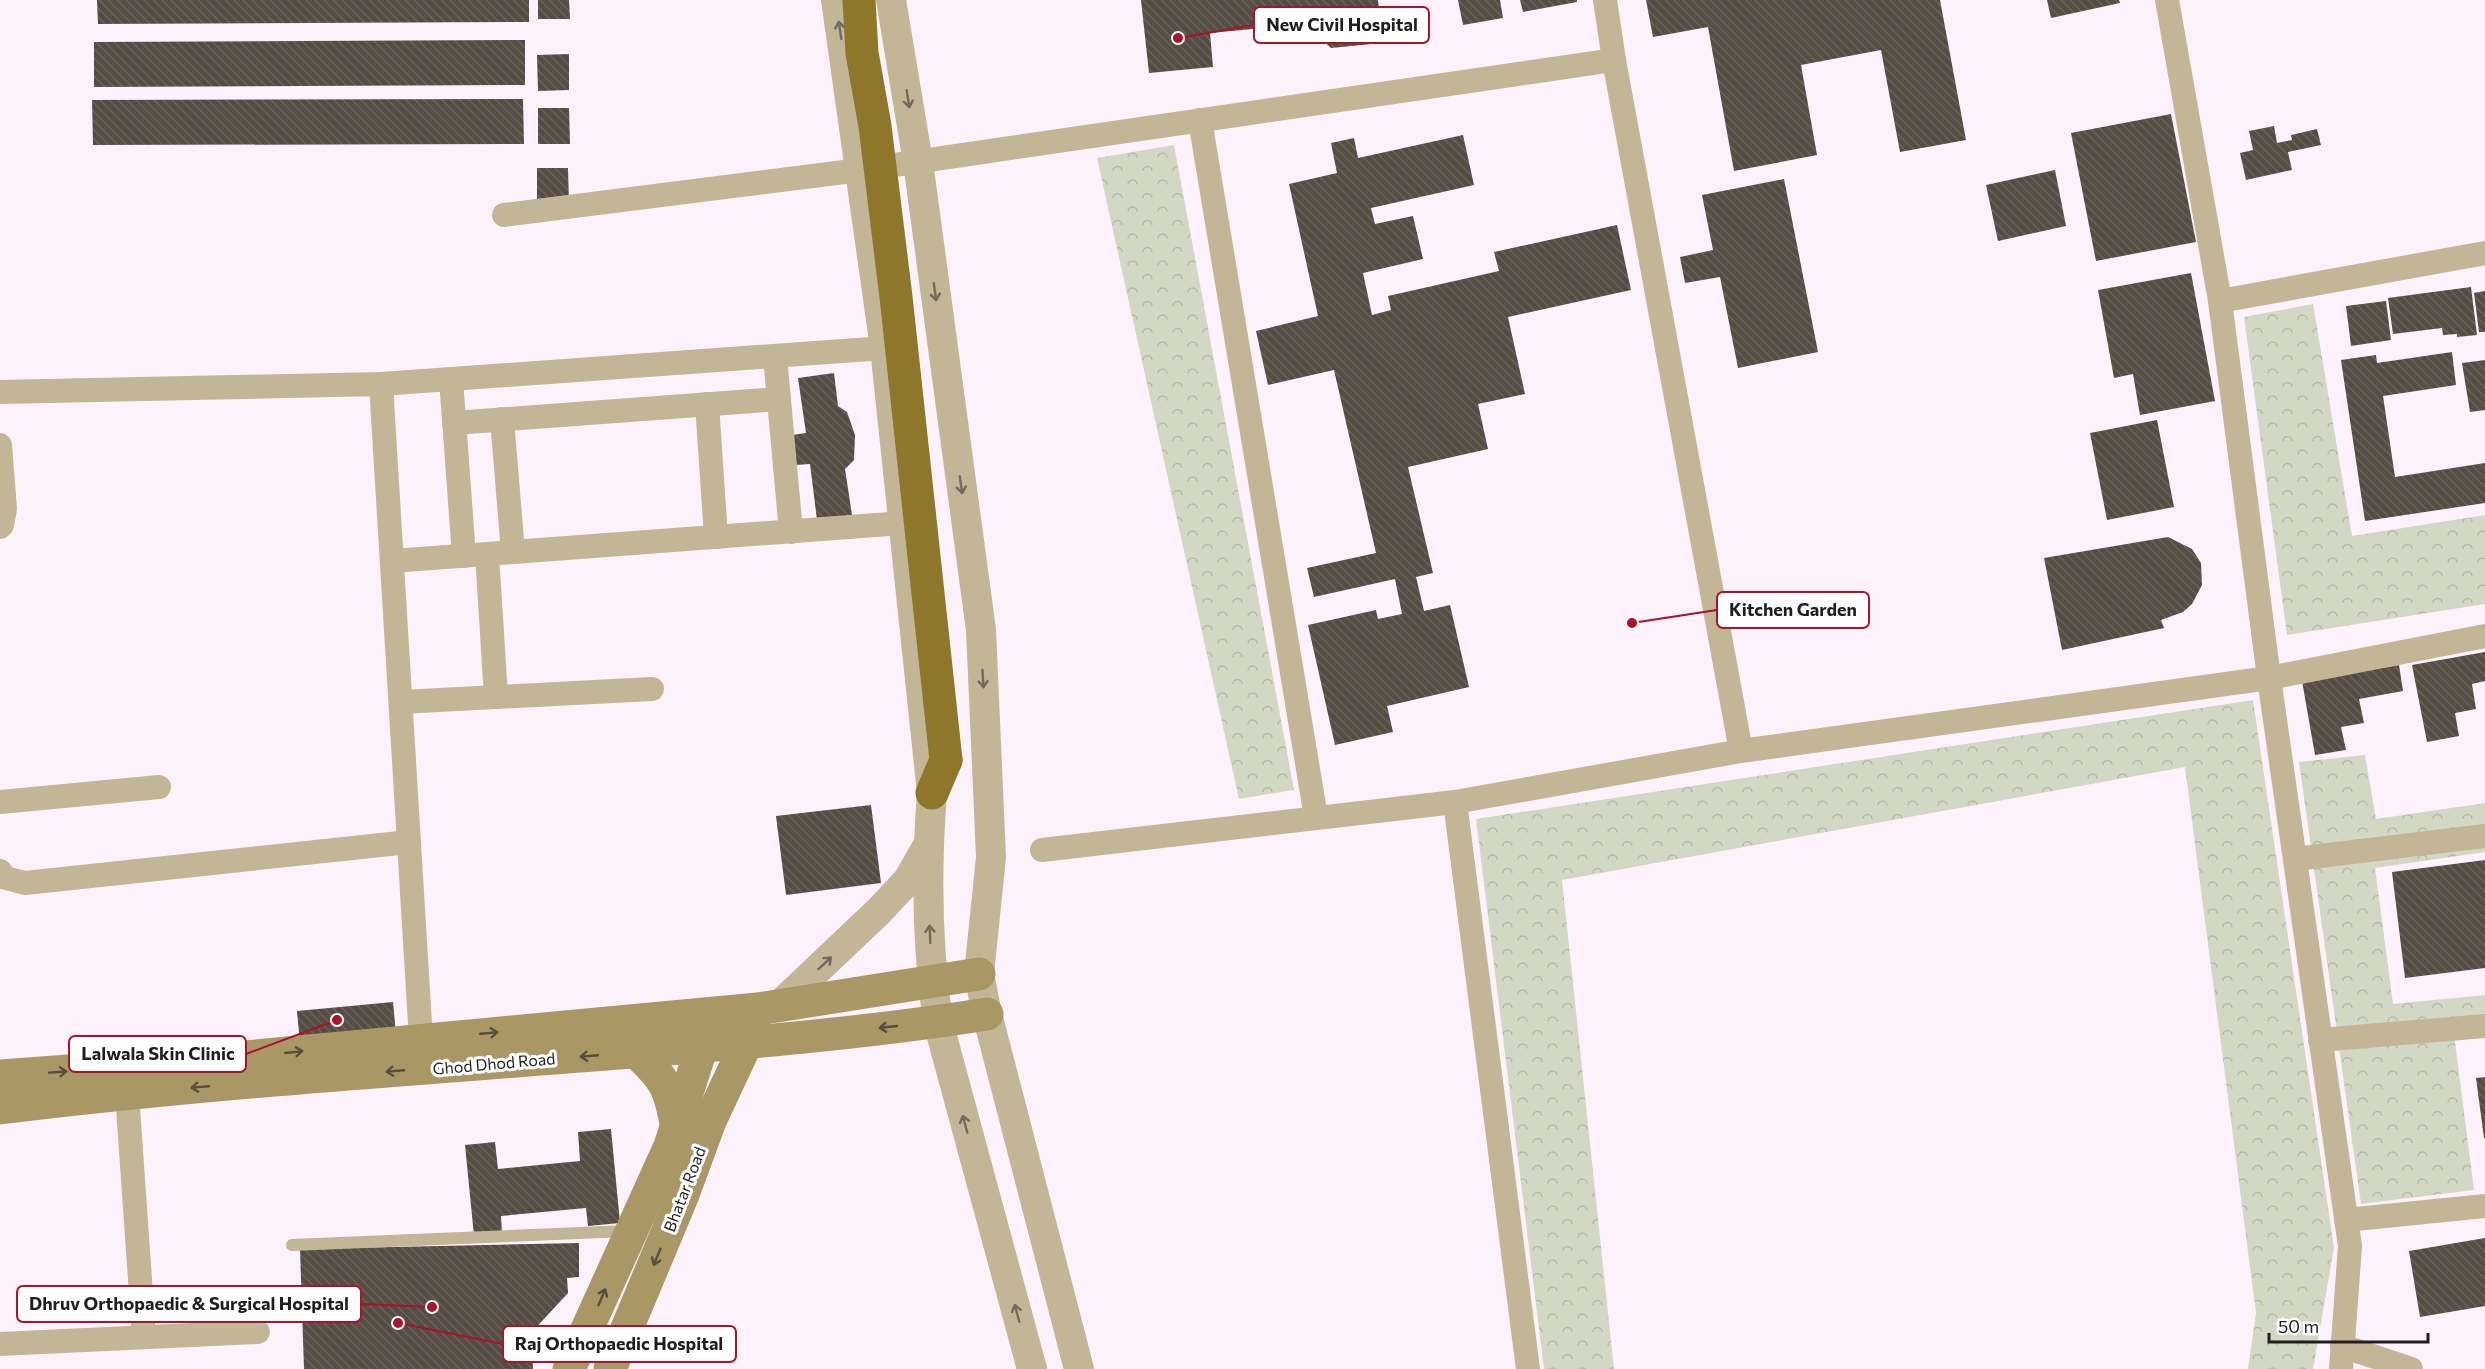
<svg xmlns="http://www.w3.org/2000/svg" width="2485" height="1369" font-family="Commissioner,sans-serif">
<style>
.forest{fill:url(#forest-crowns)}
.building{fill:url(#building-back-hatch)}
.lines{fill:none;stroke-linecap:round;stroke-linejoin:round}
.service{stroke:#c2b696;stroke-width:12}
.minor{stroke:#c2b696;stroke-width:24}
.tertiary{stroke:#c2b696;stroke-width:30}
.secondary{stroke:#a99765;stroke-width:33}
.trunk{stroke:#8e762a;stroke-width:33}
.trunk-bridge{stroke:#8e762a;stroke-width:33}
.oneway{stroke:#726a5c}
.oneway2{stroke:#574e3c}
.labels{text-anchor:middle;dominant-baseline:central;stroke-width:6;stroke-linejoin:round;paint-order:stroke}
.street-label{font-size:16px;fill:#211d21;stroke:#fff}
.leader{fill:none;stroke:#aa1329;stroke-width:2}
.callout-dot{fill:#aa1329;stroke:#fff;stroke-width:2}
.callout{fill:#fff;stroke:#aa1329;stroke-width:2}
.callout-label{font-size:18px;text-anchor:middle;font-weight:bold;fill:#211d21}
</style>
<defs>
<pattern id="forest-crowns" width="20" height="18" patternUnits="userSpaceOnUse" patternTransform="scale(1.5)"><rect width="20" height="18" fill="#d3d8c5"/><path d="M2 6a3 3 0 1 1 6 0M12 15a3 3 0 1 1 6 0" fill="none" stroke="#b5b9a9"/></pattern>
<pattern id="building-back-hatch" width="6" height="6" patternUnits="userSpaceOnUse" patternTransform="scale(1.5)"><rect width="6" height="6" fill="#554c43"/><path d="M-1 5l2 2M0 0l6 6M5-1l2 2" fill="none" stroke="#6a625b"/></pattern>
</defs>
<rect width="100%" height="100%" fill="#fdf2fc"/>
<g class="forest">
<path d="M1174 145 1294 790 1239 799 1097 158Z"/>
<path d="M2313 304 2352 536 2485 515V604L2287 635 2244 317Z"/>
<path d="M2253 700 2334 1248 2313 1369H2248L2256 1313 2185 767 1562 880 1614 1369H1544L1476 819Z"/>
<path d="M2365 755 2376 819 2485 803V852L2375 868 2393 1004 2485 995V1015L2452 1019 2474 1190 2361 1204 2299 762Z"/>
</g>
<g class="building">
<path d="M97 0H529V22L98 24Z"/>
<path d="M538 0H569L570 19H538Z"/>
<path d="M1141 0H1378L1382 43 1331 48 1305 24 1210 33 1213 67 1149 73Z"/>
<path d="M1458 0H1500L1503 18 1463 25Z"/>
<path d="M1520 0H1577V2L1523 12Z"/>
<path d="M1646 0H1940L1966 140 1900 152 1881 50 1801 65 1817 155 1734 171 1708 27 1653 37Z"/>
<path d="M2047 0H2119L2120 3 2051 18Z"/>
<path d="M525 40V85L94 87V42Z"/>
<path d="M569 54V90L538 91 537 55Z"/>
<path d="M523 99 524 144 93 145 92 100Z"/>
<path d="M538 108H569L570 144H538Z"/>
<path d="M2171 114 2196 242 2096 261 2071 133Z"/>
<path d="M2274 126 2277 143 2292 140 2291 135 2317 129 2321 145 2288 152 2292 170 2246 180 2240 153 2253 150 2249 131Z"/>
<path d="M1463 135 1474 185 1371 208 1375 224 1413 216 1423 259 1363 273 1372 315 1391 310 1388 296 1499 271 1494 252 1617 225 1631 290 1508 317 1525 394 1478 404 1488 449 1408 467 1433 573 1416 577 1424 611 1450 605 1469 687 1387 706 1393 732 1335 745 1308 625 1376 610 1378 619 1402 614 1395 579 1314 597 1307 568 1376 553 1334 370 1268 385 1256 331 1318 316 1289 184 1337 173 1331 143 1354 138 1358 158Z"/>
<path d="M537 168H568L569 204H537Z"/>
<path d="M2055 170 2066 226 1998 241 1986 185Z"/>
<path d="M1784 179 1818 352 1738 368 1720 277 1685 283 1680 257 1713 250 1702 195Z"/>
<path d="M2191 273 2215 401 2140 415 2133 374 2114 378 2098 290Z"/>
<path d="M2471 287 2477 335 2457 337V334L2443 335 2442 328 2393 334 2388 298Z"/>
<path d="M2485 291V332H2479L2474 293Z"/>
<path d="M2386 301 2391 340 2351 346 2346 306Z"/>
<path d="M2452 352 2456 385 2383 396 2395 477 2485 463V503L2365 521 2341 360 2376 355 2377 363Z"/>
<path d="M2485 360V410L2470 412 2462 363Z"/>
<path d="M834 373 838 406 847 412 855 435 854 460 845 469 852 515 817 520 810 464 796 465 792 435 806 433 798 378Z"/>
<path d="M2157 420 2174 507 2107 520 2090 433Z"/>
<path d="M2168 537 2192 549 2201 563 2202 585 2192 604 2183 612 2161 620 2164 628 2062 650 2044 558Z"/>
<path d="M2485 652V681L2472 684 2476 709 2455 713 2459 736 2427 742 2412 665Z"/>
<path d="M2399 665 2403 691 2359 699 2364 723 2341 727 2346 750 2315 755 2302 681Z"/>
<path d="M871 805 881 883 786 895 776 816Z"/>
<path d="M2485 860V968L2405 978 2392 872Z"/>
<path d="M393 1002 396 1034 300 1044 297 1011Z"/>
<path d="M2485 1077V1138H2484L2476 1078Z"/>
<path d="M611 1129 620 1223 588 1226 586 1208 501 1216 502 1233 474 1236 465 1145 495 1142 498 1169 580 1161 578 1132Z"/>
<path d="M2485 1238V1306L2420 1317 2409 1251Z"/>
<path d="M579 1243V1277L567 1278 568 1293 531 1333 533 1369H304L300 1249Z"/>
</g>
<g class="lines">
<path class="service" d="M292 1245 627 1231"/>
<g class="minor">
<path d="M1605 0 1614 60 1741 751"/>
<path d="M2167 0 2220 301 2269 678 2350 1246 2341 1369"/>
<path d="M1200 120 1316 817"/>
<path d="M504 215 860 170 1614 60"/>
<path d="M2220 301 2485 253"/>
<path d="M775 356 791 532"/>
<path d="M451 379 464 556"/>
<path d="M381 384 421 1040"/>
<path d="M0 392 381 384 885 348"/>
<path d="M707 404 716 537"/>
<path d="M502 419 513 552"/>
<path d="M454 423 779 399"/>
<path d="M0 445 5 509 2 525 0 527"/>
<path d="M487 554 496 697"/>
<path d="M392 561 903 523"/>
<path d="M401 702 652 689"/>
<path d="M0 802 159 787"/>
<path d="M1455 802 1528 1369"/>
<path d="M1042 850 1455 802 1741 751 2269 678 2485 636"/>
<path d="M2295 859 2485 836"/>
<path d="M0 871 6 878 25 883 409 842"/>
<path d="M2320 1040 2485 1026"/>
<path d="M127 1093 144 1337"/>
<path d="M2346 1220 2485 1206"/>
<path d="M0 1344 258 1332"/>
<path d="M2342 1346 2411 1369"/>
</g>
<g class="tertiary">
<path d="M836 0 885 348 932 793C926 869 927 947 938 1022L1032 1369"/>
<path d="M891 0 918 162 981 630 991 857 979 974 987 1014 1079 1369"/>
<path d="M782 1003 879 911 908 880 928 845"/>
</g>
<g class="secondary">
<path d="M636 1052C666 1080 670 1088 677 1129"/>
<path d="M0 1076 202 1061 758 1009 979 974"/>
<path d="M0 1108C201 1083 404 1070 606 1054 733 1044 861 1034 987 1014"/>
<path d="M569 1369 670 1146 702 1046 706 1026"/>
<path d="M610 1369 682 1197 710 1121 747 1042 753 1025"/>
</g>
<path class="trunk" d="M932 793 946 760"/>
<path class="trunk-bridge" d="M859 0 862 53 875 126 896 297 946 760"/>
</g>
<defs><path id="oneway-shaft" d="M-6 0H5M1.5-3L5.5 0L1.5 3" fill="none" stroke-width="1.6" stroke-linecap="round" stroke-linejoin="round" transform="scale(1.5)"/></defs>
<g class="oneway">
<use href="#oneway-shaft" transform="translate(840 30) rotate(-98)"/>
<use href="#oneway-shaft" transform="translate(908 99) rotate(81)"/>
<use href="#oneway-shaft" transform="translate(935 292) rotate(82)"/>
<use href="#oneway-shaft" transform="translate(961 485) rotate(82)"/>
<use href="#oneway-shaft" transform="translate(983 679) rotate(87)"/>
<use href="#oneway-shaft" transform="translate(930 934) rotate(-92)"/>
<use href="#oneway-shaft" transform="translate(825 963) rotate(-43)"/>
<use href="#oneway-shaft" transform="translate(965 1124) rotate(-105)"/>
<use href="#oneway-shaft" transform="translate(1017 1313) rotate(-105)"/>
</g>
<g class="oneway2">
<use href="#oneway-shaft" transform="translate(888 1027) rotate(174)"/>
<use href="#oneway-shaft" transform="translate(489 1033) rotate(-5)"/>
<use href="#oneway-shaft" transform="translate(294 1052) rotate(-6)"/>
<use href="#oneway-shaft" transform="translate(589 1056) rotate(175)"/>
<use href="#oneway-shaft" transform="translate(395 1071) rotate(175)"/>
<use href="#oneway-shaft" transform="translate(58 1072) rotate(-4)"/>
<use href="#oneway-shaft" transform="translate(200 1087) rotate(175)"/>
<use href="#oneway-shaft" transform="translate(657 1257) rotate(113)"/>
<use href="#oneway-shaft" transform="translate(602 1297) rotate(-67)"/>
</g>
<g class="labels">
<g class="street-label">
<text transform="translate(494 1063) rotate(-5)">Ghod Dhod Road</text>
<text transform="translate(684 1189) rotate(-69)">Bhatar Road</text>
</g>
</g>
<path class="leader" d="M1178 38L1254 25M1632 623L1717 610M337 1020L246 1054M432 1307L361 1304M398 1323L503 1344"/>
<g class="callout-dot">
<circle cx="1178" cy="38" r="6"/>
<circle cx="1632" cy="623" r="6"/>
<circle cx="337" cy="1020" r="6"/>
<circle cx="432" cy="1307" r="6"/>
<circle cx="398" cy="1323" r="6"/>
</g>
<g class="callout">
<rect x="1254" y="7" width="175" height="36" rx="6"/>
<rect x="1717" y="592" width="152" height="36" rx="6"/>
<rect x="69" y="1036" width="177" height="36" rx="6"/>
<rect x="17" y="1286" width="344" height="36" rx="6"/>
<rect x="503" y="1326" width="233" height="36" rx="6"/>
</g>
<g class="callout-label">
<text x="1342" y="31">New Civil Hospital</text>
<text x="1793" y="616">Kitchen Garden</text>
<text x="158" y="1060">Lalwala Skin Clinic</text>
<text x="189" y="1310">Dhruv Orthopaedic &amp; Surgical Hospital</text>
<text x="619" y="1350">Raj Orthopaedic Hospital</text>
</g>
<path d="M2269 1333v9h159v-9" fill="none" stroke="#211d21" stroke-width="3"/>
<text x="2278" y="1333" font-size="18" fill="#211d21" stroke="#ffffff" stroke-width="4.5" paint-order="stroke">50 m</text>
</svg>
